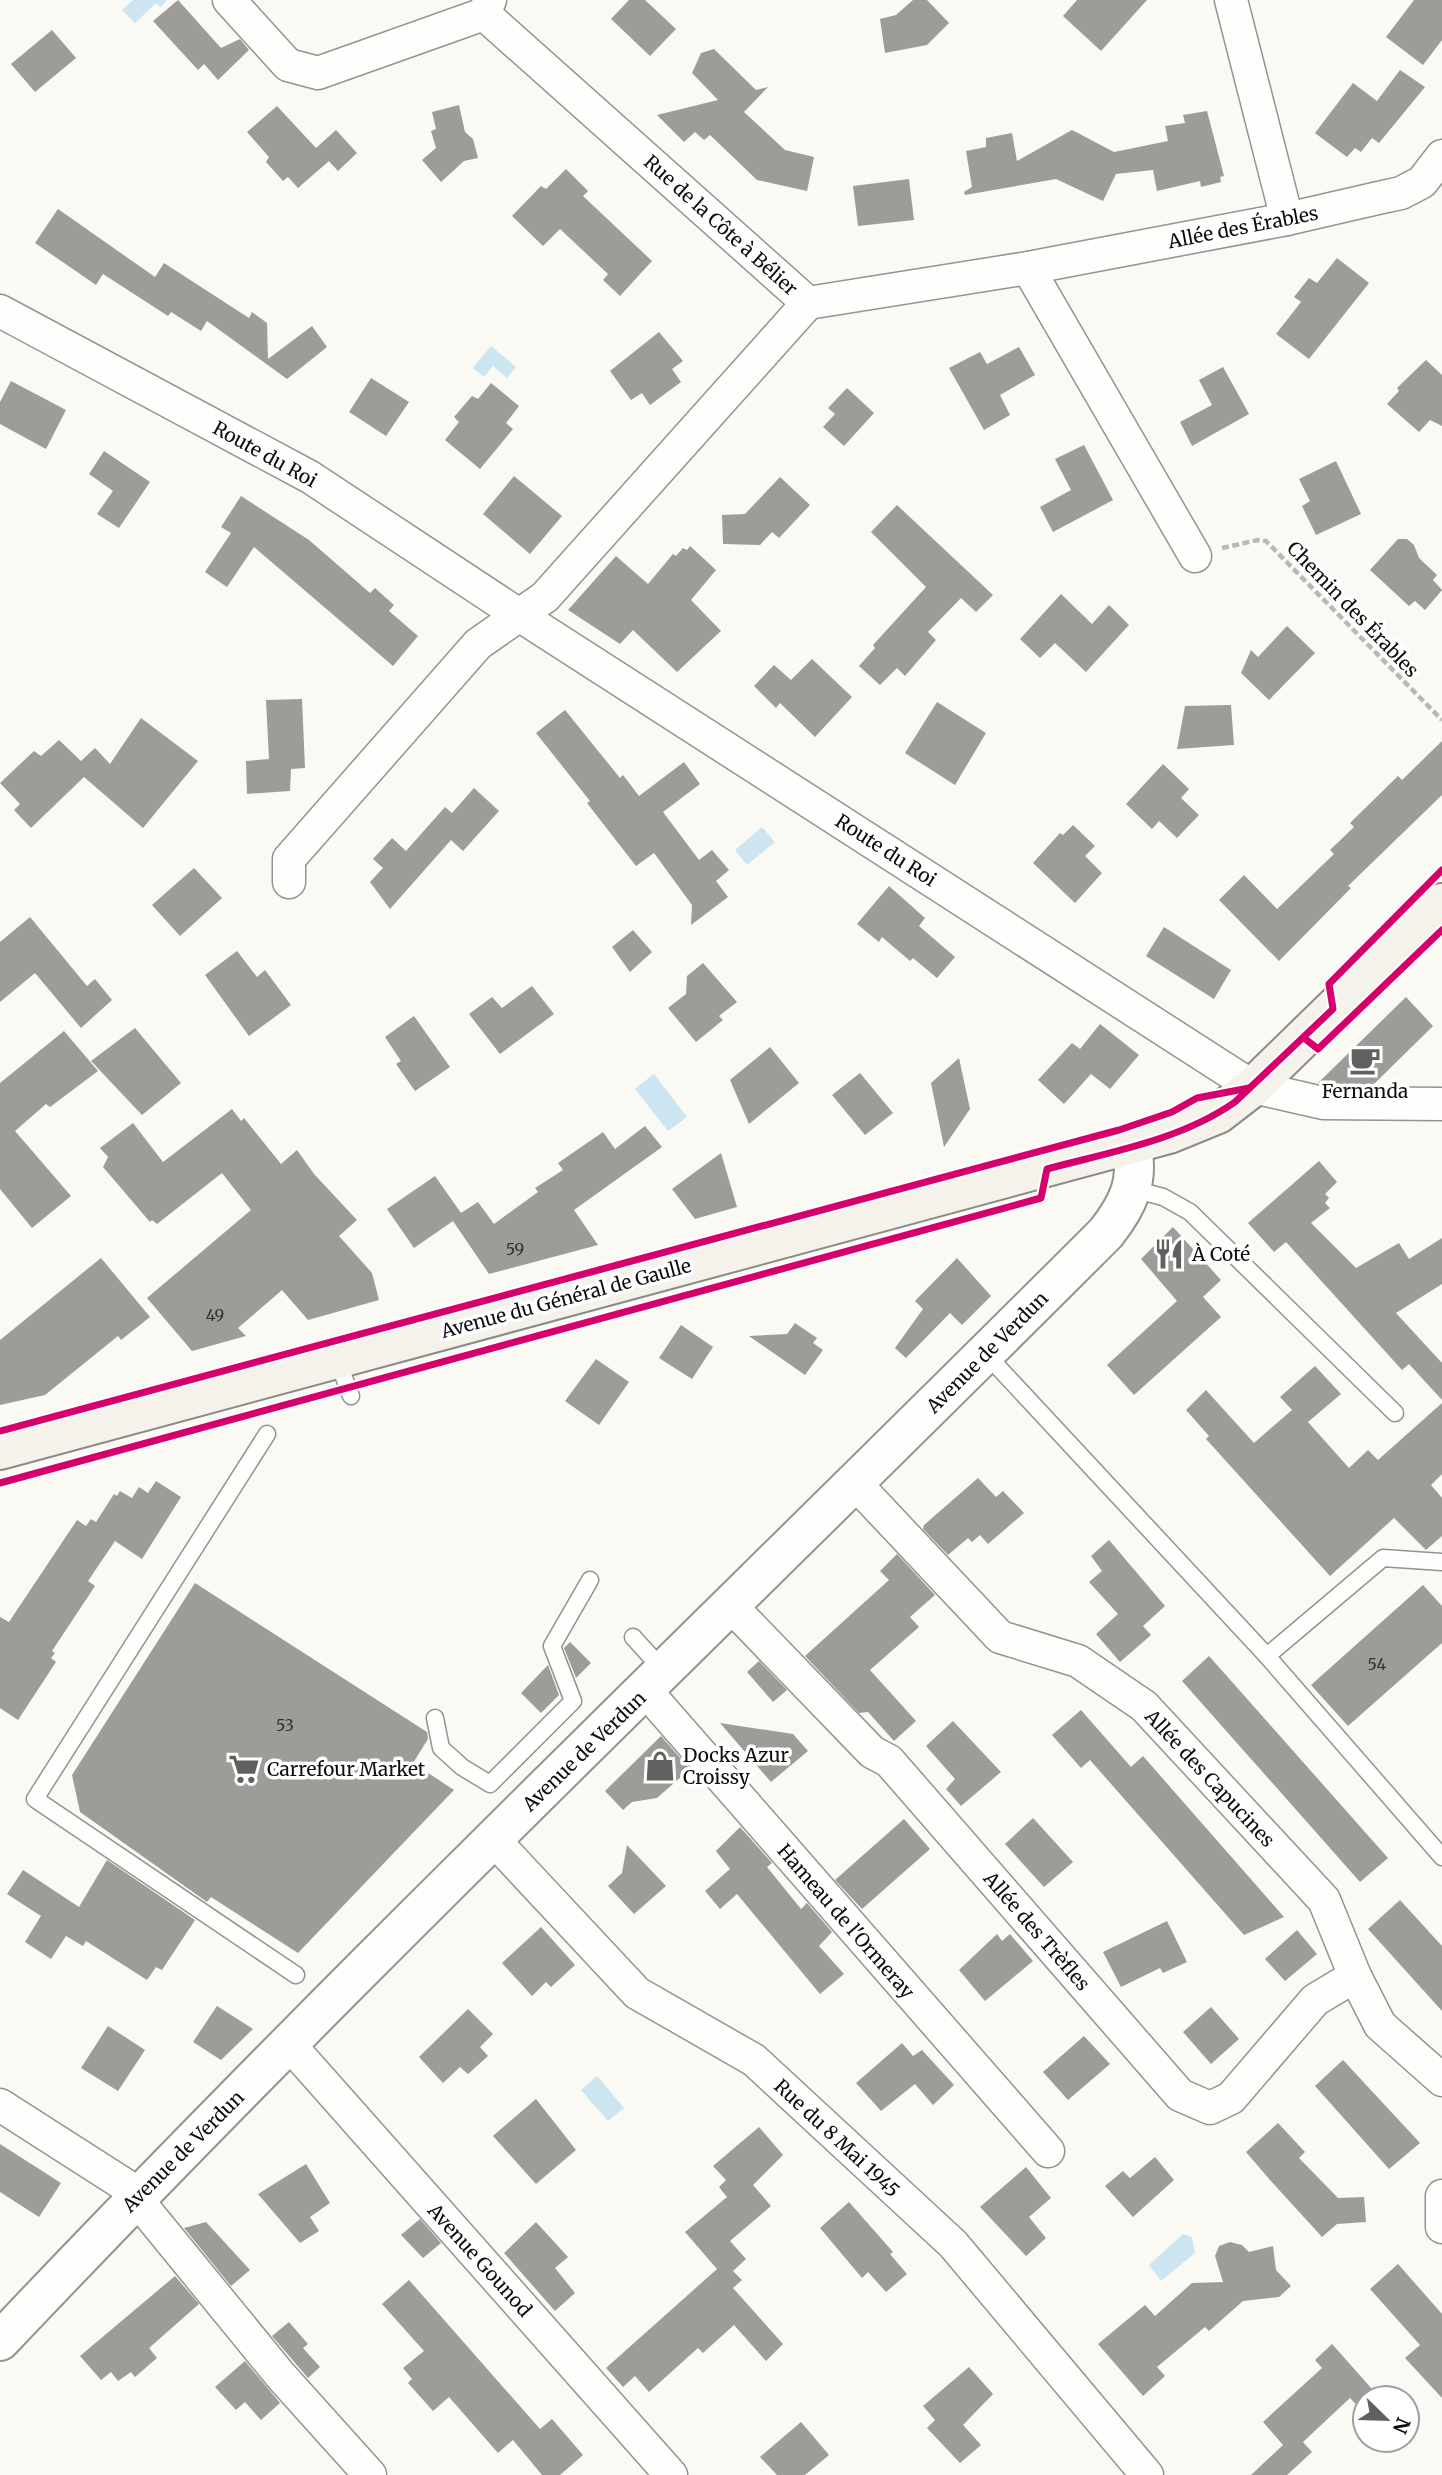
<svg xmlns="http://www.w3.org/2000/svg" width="1442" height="2475" font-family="Merriweather,serif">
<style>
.water{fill:#cde5f0}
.building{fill:#9e9c98}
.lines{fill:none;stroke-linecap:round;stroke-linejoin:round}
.service-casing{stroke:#949391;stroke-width:19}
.minor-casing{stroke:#949391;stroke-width:35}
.tertiary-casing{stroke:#949391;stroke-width:42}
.secondary-casing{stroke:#8a8a87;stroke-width:42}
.path{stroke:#b8b8b7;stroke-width:4.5;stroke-dasharray:7 3.5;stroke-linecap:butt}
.service{stroke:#fefefd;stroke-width:16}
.minor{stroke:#fefefd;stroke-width:32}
.tertiary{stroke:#fefefd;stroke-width:38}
.secondary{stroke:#f4f2ea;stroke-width:38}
.cycleway-casing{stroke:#fff;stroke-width:11}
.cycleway{stroke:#d6006c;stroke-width:7}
.labels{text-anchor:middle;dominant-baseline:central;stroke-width:7;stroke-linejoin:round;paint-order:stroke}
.number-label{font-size:16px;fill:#313130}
.street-label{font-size:19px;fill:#0d0d0d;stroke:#fff}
.poi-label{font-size:19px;fill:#0d0d0d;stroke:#fff;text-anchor:start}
</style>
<rect width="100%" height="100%" fill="#faf9f3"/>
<g class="water">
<path d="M133 0H167L161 7 156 3 135 23 122 10Z"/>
<path d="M491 346 516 367 507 378 493 366 484 377 473 368Z"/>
<path d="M762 827 775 842 747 865 735 850Z"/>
<path d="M654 1074 687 1117 668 1131 635 1089Z"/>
<path d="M597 2076 624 2108 608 2121 581 2090Z"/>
<path d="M1183 2234 1192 2237 1195 2253 1161 2281 1149 2265Z"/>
</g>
<g class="building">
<path d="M178 0 221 48 240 39 249 50 218 80 204 64 198 70 153 21Z"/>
<path d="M629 0H645L676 29 650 56 611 19Z"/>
<path d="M913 0H927L949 23 927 45 885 53 880 19 896 15Z"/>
<path d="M1077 0H1147L1101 51 1063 16Z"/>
<path d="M1414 0H1442V40L1423 65 1386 37Z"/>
<path d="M52 30 76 58 35 92 11 64Z"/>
<path d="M714 49 756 90 768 87 744 112 785 150 814 157 807 191 757 180 710 135 704 140 695 132 684 142 657 115 718 100 692 73 701 53Z"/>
<path d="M1400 70 1425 87 1379 143 1372 138 1361 152 1355 148 1347 157 1315 133 1353 83 1377 101Z"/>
<path d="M459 105 465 132 473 139 478 158 464 161 441 182 422 160 436 148 431 131 436 129 432 112Z"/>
<path d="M277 106 316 148 336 130 357 153 338 171 325 157 329 161 298 188 288 177 283 181 266 162 269 157 247 132Z"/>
<path d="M1207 111 1224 176 1220 177 1221 182 1201 187 1200 181 1157 191 1153 170 1116 174 1103 201 1056 179 965 195 964 192 972 187 966 151 986 147V138L1012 133 1017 161 1072 130 1114 152 1168 141 1165 126 1185 123 1183 115Z"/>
<path d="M566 169 588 191 583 196 652 261 620 296 603 280 608 274 560 229 543 246 512 216 541 186 546 189Z"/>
<path d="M909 179 914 220 858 226 853 186Z"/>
<path d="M58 209 155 277 164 263 249 318 252 312 267 323 268 359 312 326 327 347 287 379 207 321 201 331 171 312 168 316 103 274 96 285 35 243Z"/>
<path d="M1337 258 1369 283 1309 359 1276 334 1301 302 1294 297 1309 278 1317 283Z"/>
<path d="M659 332 683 361 672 369 681 382 650 405 642 393 631 400 610 371Z"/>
<path d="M1019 347 1035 375 1000 395 1010 415 984 430 949 368 980 352 987 364Z"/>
<path d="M1426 360 1442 375V426L1430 420 1419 432 1387 404 1399 391 1397 388Z"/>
<path d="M1223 367 1249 414 1192 446 1180 422 1212 405 1199 380Z"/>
<path d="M371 378 409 402 386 436 349 412Z"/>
<path d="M11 381 66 410 46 449 0 424V402Z"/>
<path d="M491 383 519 406 506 423 513 429 480 469 445 440 459 422 454 417 472 396 478 399Z"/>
<path d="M847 388 874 413 844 446 823 427 835 414 828 408Z"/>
<path d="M1084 445 1113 500 1053 532 1040 507 1071 490 1055 459Z"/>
<path d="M104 451 150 482 119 528 97 514 113 491 89 474Z"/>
<path d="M1336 461 1361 514 1316 535 1302 506 1310 501 1299 479Z"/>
<path d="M514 476 562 516 530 554 483 514Z"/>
<path d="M780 477 810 505 779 538 772 532 760 545 723 544 722 515 745 514Z"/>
<path d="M241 496 309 540 370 593 375 588 394 605 389 611 418 636 393 666 254 547 227 587 205 572 231 533 221 527Z"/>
<path d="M897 505 993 595 976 612 961 598 928 632 936 640 905 676 897 668 880 685 859 666 875 648 873 645 926 587 871 532Z"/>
<path d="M1398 539H1407L1414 545 1419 558 1437 575 1433 580 1442 590 1425 610 1415 601 1409 606 1370 570Z"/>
<path d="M690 546 716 570 691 600 721 631 677 672 633 630 620 644 568 610 616 556 648 584 673 554 676 556 683 548 687 550Z"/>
<path d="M1061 594 1092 624 1109 605 1129 625 1086 672 1055 643 1040 658 1020 639Z"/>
<path d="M1287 626 1315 653 1269 700 1241 673 1251 650 1258 657Z"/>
<path d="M812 659 852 697 815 737 780 703 776 708 754 686 774 665 791 680Z"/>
<path d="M302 699 305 768 291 769 290 791 247 794 246 761 269 759 266 700Z"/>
<path d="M937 702 986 733 955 785 905 753Z"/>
<path d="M1231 705 1234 745 1177 749 1185 706Z"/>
<path d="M565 710 620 778 623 775 639 796 684 762 700 784 663 812 699 860 712 850 729 870 716 881 728 897 691 925 692 905 654 853 636 866 587 803 590 801 536 733Z"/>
<path d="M141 718 198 761 143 828 84 777 31 828 14 810 20 804 0 783 34 751 41 756 59 740 81 761 95 748 110 764Z"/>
<path d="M1442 741V795L1348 886 1351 888 1279 961 1219 900 1244 875 1277 909 1334 854 1330 850 1354 827 1350 823 1398 776 1402 780Z"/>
<path d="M1163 764 1189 789 1181 798 1199 815 1177 838 1159 821 1152 829 1126 804Z"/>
<path d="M474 788 499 811 463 851 451 840 390 909 370 882 383 868 373 859 392 838 406 851 445 807 452 813Z"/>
<path d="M1073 825 1095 846 1085 856 1102 873 1075 903 1033 863 1060 833 1063 835Z"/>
<path d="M194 868 222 898 180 936 152 905Z"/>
<path d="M889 886 925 918 919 926 955 957 937 978 913 958 910 961 882 937 879 942 857 924Z"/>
<path d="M30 917 87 986 95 979 112 1000 81 1028 35 973 0 1002V942Z"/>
<path d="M1164 927 1231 970 1214 999 1146 956Z"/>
<path d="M633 930 652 952 630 972 612 947Z"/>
<path d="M237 951 257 977 265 970 291 1005 249 1036 205 975Z"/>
<path d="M703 963 737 1002 719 1016 723 1020 696 1042 668 1008 686 994 687 976Z"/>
<path d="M532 986 554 1014 500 1054 469 1014 492 997 502 1008Z"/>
<path d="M1406 997 1433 1026 1373 1085 1318 1083Z"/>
<path d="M414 1016 450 1067 415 1091 396 1064 401 1061 385 1037Z"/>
<path d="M1100 1024 1139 1055 1110 1089 1091 1074 1064 1104 1038 1080 1072 1043 1080 1049Z"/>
<path d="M135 1028 181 1083 142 1115 91 1061Z"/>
<path d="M64 1031 98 1071 50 1107 46 1104 15 1131 71 1196 32 1228 0 1189V1083Z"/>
<path d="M770 1047 799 1083 749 1124 730 1080Z"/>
<path d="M959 1058 970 1109 944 1147 931 1083Z"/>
<path d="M860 1073 893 1113 865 1135 832 1095Z"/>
<path d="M232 1109 241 1121 244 1118 281 1164 297 1150 314 1174 357 1220 339 1236 372 1273 379 1300 308 1320 282 1290 238 1328 246 1336 192 1351 147 1298 251 1210 222 1173 157 1224 152 1220 150 1222 103 1167 108 1157 100 1148 133 1123 163 1162Z"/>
<path d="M645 1126 662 1147 574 1210 598 1245 489 1274 453 1221 414 1248 387 1209 435 1176 461 1213 478 1202 494 1224 538 1192 535 1188 563 1170 558 1163 603 1132 615 1149Z"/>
<path d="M721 1153 737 1207 695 1219 672 1189Z"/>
<path d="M1319 1161 1337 1182 1325 1194 1329 1198 1325 1203 1330 1208 1311 1223 1356 1268 1399 1243 1409 1259 1442 1238V1284L1396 1313 1442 1363V1400L1409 1364 1402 1370 1286 1242 1274 1252 1248 1223Z"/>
<path d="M1173 1227 1221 1280 1203 1297 1221 1317 1134 1395 1107 1365 1177 1301 1141 1259Z"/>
<path d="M101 1258 150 1317 121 1340 118 1336 45 1395 0 1405V1340Z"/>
<path d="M957 1258 991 1296 962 1325 950 1313 906 1358 895 1348 923 1309 915 1301Z"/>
<path d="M795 1323 817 1338 813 1343 823 1350 805 1375 749 1336 787 1334Z"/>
<path d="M681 1325 713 1347 692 1379 659 1358Z"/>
<path d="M596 1359 629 1382 599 1425 565 1401Z"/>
<path d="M1315 1366 1341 1394 1308 1422 1349 1468 1368 1450 1378 1460 1442 1403V1474L1431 1485 1442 1498V1536L1426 1550 1394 1518 1330 1576 1206 1439 1209 1436 1186 1410 1206 1390 1254 1443 1292 1410 1280 1397Z"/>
<path d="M978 1478 996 1497 1003 1491 1024 1513 988 1544 980 1535 972 1542 968 1538 948 1555 923 1529 924 1525Z"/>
<path d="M156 1481 181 1497 142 1559 115 1541 88 1581 95 1586 52 1651 55 1653 51 1658 56 1662 18 1720 0 1708V1617L9 1622 77 1520 86 1526 91 1519 96 1522 114 1494 117 1496 120 1491 132 1498 139 1487 148 1493Z"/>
<path d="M1109 1540 1165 1606 1143 1626 1151 1635 1120 1662 1096 1634 1118 1614 1089 1582 1102 1571 1091 1556Z"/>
<path d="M897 1554 935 1595 910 1617 919 1627 870 1670 916 1721 894 1741 868 1712 859 1713 805 1656 889 1580 880 1571Z"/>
<path d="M195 1583 427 1732 428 1739 413 1763 454 1790 298 1953 211 1897 207 1902 80 1812 72 1775Z"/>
<path d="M1423 1585 1442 1606V1643L1348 1726 1311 1685Z"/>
<path d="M570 1642 591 1663 576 1678 564 1648Z"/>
<path d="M1209 1656 1388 1858 1360 1882 1182 1681Z"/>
<path d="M759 1661 787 1690 773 1702 747 1672Z"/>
<path d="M548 1665 559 1695 541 1713 521 1693Z"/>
<path d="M1081 1710 1131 1767 1143 1756 1284 1917 1244 1935 1090 1760 1081 1768 1052 1735Z"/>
<path d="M953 1721 1001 1772 961 1806 946 1789 955 1779 926 1746Z"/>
<path d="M720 1723 793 1734 808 1751 771 1782Z"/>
<path d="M661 1736 690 1769 657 1798 632 1802 623 1810 605 1791Z"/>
<path d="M1033 1818 1073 1862 1044 1887 1005 1844Z"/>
<path d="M904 1819 930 1849 862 1909 835 1880Z"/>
<path d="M740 1827 772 1863 767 1867 801 1909 807 1903 832 1932 819 1946 844 1974 820 1994 737 1894 720 1909 705 1891 730 1869 716 1851Z"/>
<path d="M627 1845 666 1886 634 1914 608 1886 622 1873Z"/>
<path d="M107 1860 195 1920 162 1970 156 1967 147 1980 86 1941 83 1946 66 1936 51 1959 25 1942 41 1916 7 1894 23 1870 79 1907Z"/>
<path d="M1400 1900 1442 1946V2011L1368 1929Z"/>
<path d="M1167 1921 1187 1962 1163 1973 1160 1968 1121 1987 1103 1952Z"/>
<path d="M541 1927 575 1965 551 1987 546 1982 532 1996 502 1963Z"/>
<path d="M1297 1930 1317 1954 1285 1981 1265 1959Z"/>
<path d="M997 1934 1002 1941 1010 1934 1033 1961 985 2001 959 1970Z"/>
<path d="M217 2006 253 2029 221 2060 193 2042Z"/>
<path d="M1211 2007 1239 2039 1211 2064 1183 2032Z"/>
<path d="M468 2009 493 2034 480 2047 488 2056 468 2074 460 2067 443 2083 419 2057Z"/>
<path d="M108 2026 145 2050 118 2091 81 2068Z"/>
<path d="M1084 2036 1110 2064 1068 2100 1043 2072Z"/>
<path d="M902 2043 913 2056 922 2050 954 2085 933 2105 915 2084 881 2111 856 2083Z"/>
<path d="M1343 2060 1420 2143 1389 2169 1315 2086Z"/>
<path d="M536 2099 576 2150 536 2184 493 2136Z"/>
<path d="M1278 2123 1305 2152 1299 2158 1338 2198 1364 2197 1366 2222 1337 2224 1322 2237 1270 2180 1246 2152Z"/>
<path d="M759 2127 783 2155 753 2185 771 2206 730 2241 746 2259 733 2271 742 2280 733 2288 783 2344 766 2361 734 2325 703 2353 698 2348 649 2392 635 2376 623 2387 606 2368 717 2269 685 2232 727 2197 719 2187 726 2180 713 2166Z"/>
<path d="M0 2144 61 2183 39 2217 0 2192Z"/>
<path d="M1155 2157 1174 2180 1133 2217 1105 2186 1123 2171 1130 2178Z"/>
<path d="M306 2164 330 2203 310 2217 319 2231 300 2243 258 2194Z"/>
<path d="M1026 2167 1051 2198 1029 2217 1046 2238 1026 2256 980 2207Z"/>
<path d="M849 2202 893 2252 890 2254 907 2274 886 2292 868 2272 862 2278 820 2228Z"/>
<path d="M420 2219 441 2243 423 2258 401 2235Z"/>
<path d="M206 2222 250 2270 231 2286 184 2228Z"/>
<path d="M536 2222 568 2257 555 2268 575 2293 555 2311 504 2253Z"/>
<path d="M1230 2242 1242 2245 1249 2252 1273 2246 1276 2270 1291 2286 1279 2297 1243 2301 1209 2331 1205 2327 1157 2367 1165 2376 1143 2396 1098 2344 1145 2305 1155 2316 1192 2283 1223 2282 1215 2256 1219 2246Z"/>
<path d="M1398 2264 1442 2314V2398L1405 2358 1420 2345 1370 2289Z"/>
<path d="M175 2276 199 2304 149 2348 157 2358 135 2377 131 2372 118 2381 111 2372 101 2380 80 2356Z"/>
<path d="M409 2280 540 2429 552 2419 583 2455 560 2475H542L513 2440 498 2453 449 2397 433 2411 408 2383 412 2379 403 2368 424 2351 382 2304Z"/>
<path d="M289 2322 308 2344 303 2348 320 2367 308 2378 272 2336Z"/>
<path d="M1332 2344 1380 2398H1365V2414L1350 2398 1303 2442 1312 2452 1287 2475H1251L1283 2445 1263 2422 1322 2368 1315 2360Z"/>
<path d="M245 2361 280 2403 261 2420 245 2402 236 2410 215 2387Z"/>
<path d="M969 2367 993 2394 963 2425 981 2445 960 2463 927 2428 935 2420 923 2406Z"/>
<path d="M801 2422 829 2455 805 2475H777L760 2457Z"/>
</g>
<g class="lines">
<g class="service-casing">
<g id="service">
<path d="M1133 1189 1163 1197 1190 1212 1395 1413"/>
<path d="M986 1354 1267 1656 1442 1857"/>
<path d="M337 1359 351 1396"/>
<path d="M267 1434 35 1799 296 1975"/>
<path d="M633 1637 663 1670"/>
<path d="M1267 1656 1383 1558 1442 1562"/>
<path d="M435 1718 441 1748 462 1767 490 1784 573 1701 552 1646 590 1580"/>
</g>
</g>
<g class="minor-casing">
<g id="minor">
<path d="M229 0 288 65 318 73 484 14"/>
<path d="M1231 0 1287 219"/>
<path d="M1028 268 1195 556"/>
<path d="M808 303 1028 268 1287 219 1378 198 1401 193 1422 182 1442 156"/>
<path d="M0 311 310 477 519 615 1253 1087 1323 1103 1442 1104"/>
<path d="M289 882V859L478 644 545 597 808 303 484 14 490 0"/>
<path d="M854 1482 1000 1637 1078 1661 1144 1706 1324 1900 1355 1976 1380 2025 1442 2080"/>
<path d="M730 1605 872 1752 889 1761 1180 2095 1210 2108 1231 2098 1315 2000 1355 1976"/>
<path d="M646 1691 1048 2151"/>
<path d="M493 1839 637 1993 754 2060 953 2244 1147 2475"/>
<path d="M289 2044 671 2475"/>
<path d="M0 2105 125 2185 281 2376 370 2475"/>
<path d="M1442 2196V2227"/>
</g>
</g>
<g class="tertiary-casing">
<path id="tertiary" d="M0 2341C359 1962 737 1602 1106 1233 1128 1205 1139 1182 1132 1146"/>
</g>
<g class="secondary-casing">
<path id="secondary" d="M0 1450 1169 1134 1218 1114 1253 1087 1442 903"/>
</g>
<path class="path" d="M1222 548 1258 540 1266 541 1442 720"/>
<use href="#service" class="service"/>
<use href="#minor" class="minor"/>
<use href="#tertiary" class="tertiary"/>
<use href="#secondary" class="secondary"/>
<g class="cycleway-casing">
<g id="cycleway">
<path d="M1304 1038 1318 1049 1442 930"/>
<path d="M0 1431 1119 1130 1172 1112 1197 1098 1249 1088"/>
<path d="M0 1483 1041 1198 1047 1169C1110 1152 1181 1140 1235 1102L1333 1009 1329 984 1442 870"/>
</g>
</g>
<use href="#cycleway" class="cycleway"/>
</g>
<defs>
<g id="cafe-bare" transform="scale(2.415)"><path d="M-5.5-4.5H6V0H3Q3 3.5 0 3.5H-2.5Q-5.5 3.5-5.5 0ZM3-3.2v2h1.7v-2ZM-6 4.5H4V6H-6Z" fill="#60605e" stroke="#fff" stroke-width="2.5" paint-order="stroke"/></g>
<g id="restaurant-bare" transform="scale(2.415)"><path d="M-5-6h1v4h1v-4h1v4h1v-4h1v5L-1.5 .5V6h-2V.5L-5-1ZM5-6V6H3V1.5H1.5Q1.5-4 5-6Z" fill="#60605e" stroke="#fff" stroke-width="2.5" paint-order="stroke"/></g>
<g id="shop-bare" transform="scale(2.415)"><path d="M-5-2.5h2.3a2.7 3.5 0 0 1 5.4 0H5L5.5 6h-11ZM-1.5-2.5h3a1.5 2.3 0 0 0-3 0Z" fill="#60605e" stroke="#fff" stroke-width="2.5" paint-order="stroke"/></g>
<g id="supermarket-bare" transform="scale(2.415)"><path d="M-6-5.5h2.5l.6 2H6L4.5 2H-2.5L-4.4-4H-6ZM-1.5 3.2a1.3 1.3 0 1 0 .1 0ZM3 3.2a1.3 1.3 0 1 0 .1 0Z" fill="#60605e" stroke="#fff" stroke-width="2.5" paint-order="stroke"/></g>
</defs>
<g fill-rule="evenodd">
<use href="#cafe-bare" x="1365" y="1060"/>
<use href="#restaurant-bare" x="1169" y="1254"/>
<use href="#shop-bare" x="660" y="1766"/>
<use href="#supermarket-bare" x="244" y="1769"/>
</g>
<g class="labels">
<g class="number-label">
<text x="515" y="1249">59</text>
<text x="215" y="1315">49</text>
<text x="1377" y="1664">54</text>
<text x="285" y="1725">53</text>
</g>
<g class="street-label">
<text transform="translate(721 225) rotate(42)">Rue de la Côte à Bélier</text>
<text transform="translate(1243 227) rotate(-11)">Allée des Érables</text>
<text transform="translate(265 454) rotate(29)">Route du Roi</text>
<text transform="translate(1353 609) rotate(46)">Chemin des Érables</text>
<text transform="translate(886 850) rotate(33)">Route du Roi</text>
<text transform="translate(566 1298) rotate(-15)">Avenue du Général de Gaulle</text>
<text transform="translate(987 1352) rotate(-45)">Avenue de Verdun</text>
<text transform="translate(584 1751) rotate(-44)">Avenue de Verdun</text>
<text transform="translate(1210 1778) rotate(47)">Allée des Capucines</text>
<text transform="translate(846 1921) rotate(49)">Hameau de l'Ormeray</text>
<text transform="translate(1037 1931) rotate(49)">Allée des Trèfles</text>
<text transform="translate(837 2138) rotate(43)">Rue du 8 Mai 1945</text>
<text transform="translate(183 2151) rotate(-45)">Avenue de Verdun</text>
<text transform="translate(480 2260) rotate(48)">Avenue Gounod</text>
</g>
<g class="poi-label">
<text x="1365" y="1091" text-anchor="middle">Fernanda</text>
<text x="1192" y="1254">À Coté</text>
<text x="683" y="1755">Docks Azur<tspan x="683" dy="22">Croissy</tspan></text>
<text x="267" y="1769">Carrefour Market</text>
</g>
</g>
<g transform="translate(1386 2419) rotate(113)"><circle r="33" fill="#ffffff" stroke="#9e9e9e" stroke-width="2"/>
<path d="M0-5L12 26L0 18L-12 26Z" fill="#60605e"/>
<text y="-10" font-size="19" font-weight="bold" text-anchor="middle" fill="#0d0d0d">N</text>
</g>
</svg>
